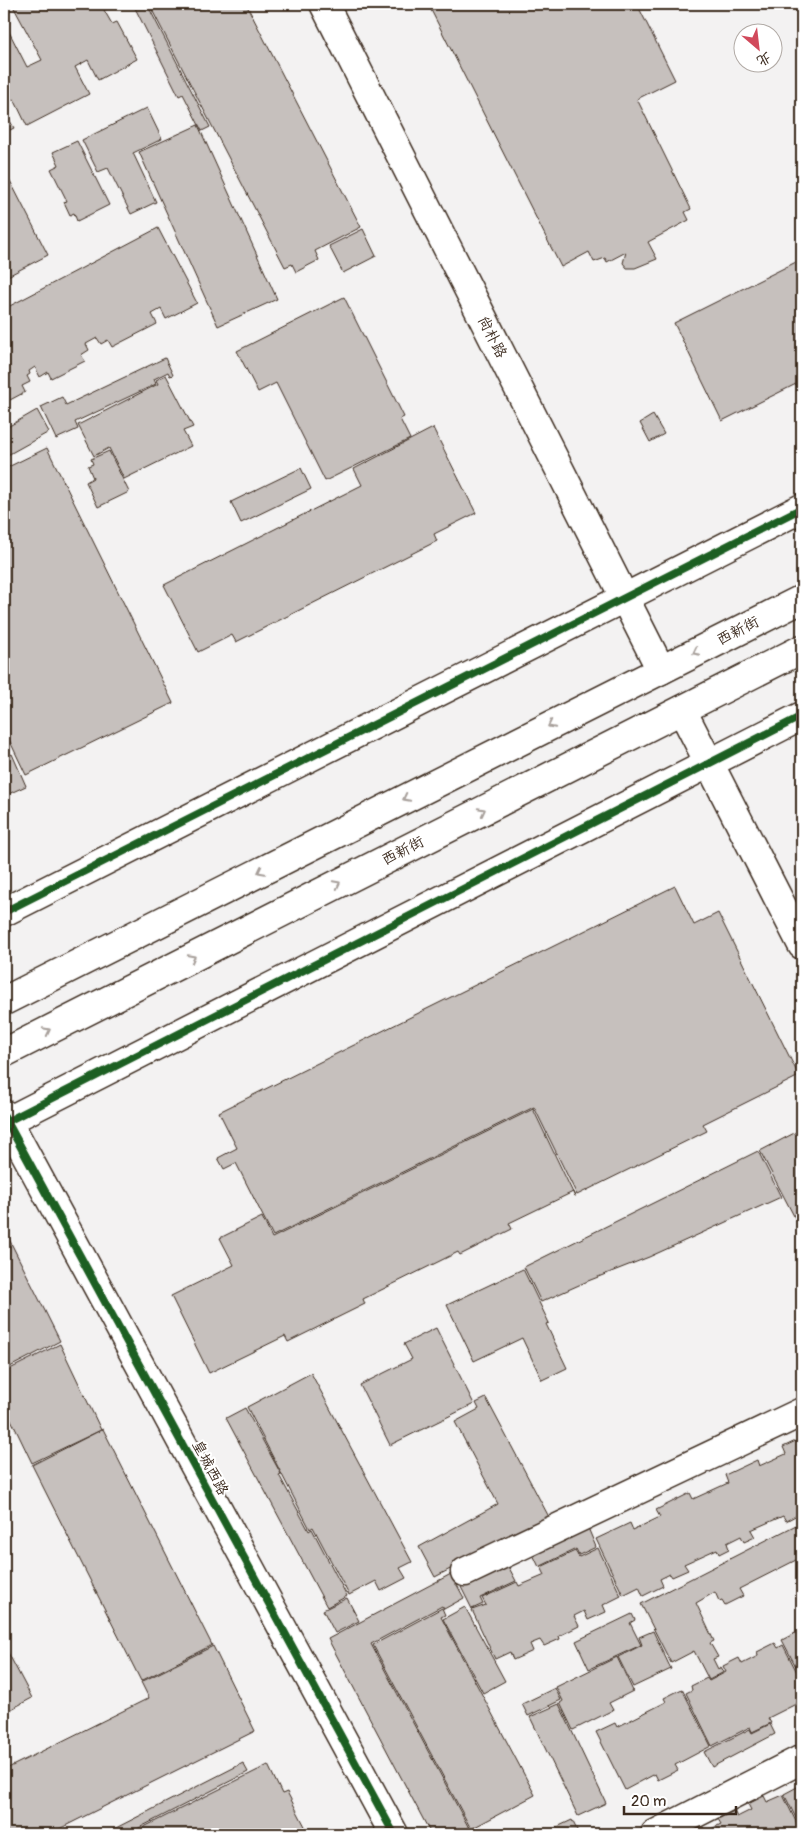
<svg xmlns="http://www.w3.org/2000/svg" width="806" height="1838" font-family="Pangolin,'LXGW WenKai TC',sans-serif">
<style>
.building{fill:#c6c0bd;stroke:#3b2a1e}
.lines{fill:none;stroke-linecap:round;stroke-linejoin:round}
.street-casing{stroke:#3b2a1e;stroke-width:31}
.secondary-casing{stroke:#3b2a1e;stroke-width:31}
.street{stroke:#fff;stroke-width:28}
.secondary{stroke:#fff;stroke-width:28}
.cycleway-casing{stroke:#fff;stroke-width:11}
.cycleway{stroke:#1b5e20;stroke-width:8}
.oneway{stroke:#a79f9a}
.labels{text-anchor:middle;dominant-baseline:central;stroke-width:4;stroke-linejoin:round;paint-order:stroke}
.street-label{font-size:15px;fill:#3b2a1e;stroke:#fff}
</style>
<rect width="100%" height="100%" fill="#f3f2f2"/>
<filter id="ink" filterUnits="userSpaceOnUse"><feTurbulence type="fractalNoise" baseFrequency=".02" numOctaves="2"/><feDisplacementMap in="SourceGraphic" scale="10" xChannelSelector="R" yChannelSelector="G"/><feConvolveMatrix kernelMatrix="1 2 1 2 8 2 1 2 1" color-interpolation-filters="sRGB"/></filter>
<g filter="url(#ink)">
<g class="building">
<path d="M18 4H109L111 7 104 10 112 24 117 22 137 59 98 80 88 60 75 67 89 94 27 126 14 99 4 104V22L27 67 42 60 13 6Z"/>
<path d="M133 4H147L210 127 202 131 183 94 179 96Z"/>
<path d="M149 4H246L361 227 315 251 319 260 296 272 292 264 285 267Z"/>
<path d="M428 4H637L675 80 637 99 691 209 685 212 689 220 648 242 657 259 635 268H627L623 263 626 252 607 262 605 258 594 262 589 252 561 267Z"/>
<path d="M147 108 162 139 133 153 156 202 131 214 108 168 98 172 82 140Z"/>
<path d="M4 110 14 128 4 133Z"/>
<path d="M198 125 277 299 218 326 139 152Z"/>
<path d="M77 141 109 205 77 221 74 213 70 215 64 202 67 201 51 169 59 165 53 152Z"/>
<path d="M4 169 48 255 4 278Z"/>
<path d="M158 228 197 303 166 319 161 309 152 314 157 324 112 347 108 340 101 344 97 338 86 344 89 350 81 355 85 361 51 378 48 372 40 377 35 367 29 371 30 374 27 376 30 382 22 386 25 392 10 400 4 388V309Z"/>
<path d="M363 229 376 256 343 273 329 246Z"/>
<path d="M802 259V381L722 421 674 323Z"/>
<path d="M344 297 404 417 400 419 410 439 325 481 276 383 258 392 237 351Z"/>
<path d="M165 358 173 375 170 376 168 372 154 379 156 384 75 422 78 429 56 439 41 407 62 397 66 405Z"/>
<path d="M166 375 193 427 183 431 191 446 124 479 109 448 94 456 78 425 158 384 156 380Z"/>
<path d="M37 410 49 432 4 457V429Z"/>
<path d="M653 415 664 434 650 442 640 423Z"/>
<path d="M433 428 476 513 434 534 437 541 236 642 232 635 198 652 164 585 362 485 354 469Z"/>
<path d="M47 448 173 703 26 775 4 729V469Z"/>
<path d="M109 451 129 492 98 507 86 482 93 478 88 466 93 464 91 459Z"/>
<path d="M301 468 311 489 241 523 231 502Z"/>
<path d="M12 754 26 786 4 796V758Z"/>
<path d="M675 886 694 925 718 913 799 1076 703 1124 707 1131 577 1195 534 1107 273 1236 236 1163 224 1169 218 1158 237 1148 219 1112Z"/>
<path d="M533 1109 575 1197 573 1192 509 1223 512 1229 460 1255 458 1252 363 1299 365 1304 288 1342 285 1336 209 1373 171 1296 234 1265 220 1238 262 1217 272 1238Z"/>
<path d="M802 1129V1215L795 1218 760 1151Z"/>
<path d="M758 1151 781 1197 649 1257 588 1281 541 1302 524 1267Z"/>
<path d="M4 1229 60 1341 4 1370Z"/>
<path d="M523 1269 549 1323 546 1324 567 1368 542 1380 522 1338 474 1361 447 1305Z"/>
<path d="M436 1328 474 1404 390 1445 360 1385 412 1359 404 1344Z"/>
<path d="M60 1344 101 1430 32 1463 4 1405V1372Z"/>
<path d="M311 1373 412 1562 400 1568 406 1578 381 1591 376 1581 349 1595 313 1527 310 1529 247 1407Z"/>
<path d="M486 1398 549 1517 435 1577 419 1547 498 1504 455 1422 479 1409 476 1403Z"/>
<path d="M245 1408 281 1474 279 1475 309 1531 312 1529 347 1596 327 1607 226 1418Z"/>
<path d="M103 1429 212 1645 141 1681 32 1465Z"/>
<path d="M802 1438V1505L798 1507 801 1513 786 1521 783 1516 751 1530 755 1537 744 1542 741 1536 727 1543 729 1549 719 1554 717 1549 684 1564 688 1570 672 1577 670 1574 660 1579 663 1586 643 1596 639 1587 623 1595 596 1539 630 1523 633 1530 660 1517 656 1510 690 1493 693 1499 728 1483 725 1475 757 1460 759 1466 786 1454 783 1447Z"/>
<path d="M802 1522V1557L739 1589 743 1596 725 1605 722 1600 719 1601 715 1592 696 1603 714 1641 710 1643 718 1657 713 1659 718 1669 721 1667 724 1672 709 1680 694 1651 671 1663 641 1604Z"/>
<path d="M586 1523 596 1547 579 1555 576 1549 539 1567 528 1544Z"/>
<path d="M598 1548 621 1596 603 1605 606 1612 588 1620 584 1611 574 1616 579 1626 559 1636 560 1639 544 1646 540 1640 530 1644 533 1651 513 1660 510 1652 495 1659 472 1610 486 1605 482 1598 517 1582 519 1586 545 1575 541 1567 575 1551 579 1557Z"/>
<path d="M507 1564 516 1581 480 1598 483 1604 472 1609 461 1587Z"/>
<path d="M451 1574 464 1598 444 1609 442 1606 371 1644 470 1830 461 1834H431L328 1639Z"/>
<path d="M347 1598 359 1621 335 1633 323 1610Z"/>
<path d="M465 1607 505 1681 483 1693 443 1619Z"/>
<path d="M442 1608 445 1615 441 1617 535 1795 471 1829 373 1645Z"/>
<path d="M632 1614 635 1620 630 1623 641 1645 589 1669 576 1641Z"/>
<path d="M801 1630 802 1633V1678L782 1640Z"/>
<path d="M653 1631 671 1669 633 1687 618 1657 642 1645 639 1637Z"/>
<path d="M775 1643 778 1648 783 1645 802 1682V1701L768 1718 771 1723 752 1732 750 1727 712 1746 686 1693 692 1690 691 1686 707 1678 709 1681 726 1672 723 1666 739 1658 742 1664 758 1656 757 1652Z"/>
<path d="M4 1645 32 1698 4 1713Z"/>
<path d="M213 1646 255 1731 49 1834H4V1770L149 1698 141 1682Z"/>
<path d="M617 1657 633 1691 609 1703 613 1710 573 1730 560 1703 563 1701 556 1687Z"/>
<path d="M555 1688 561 1700 528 1716 522 1704Z"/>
<path d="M682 1689 711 1746 675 1765 678 1770 658 1780 655 1774 625 1790 596 1732 615 1723 617 1727 666 1702 664 1698Z"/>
<path d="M559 1704 606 1803 578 1816 530 1717Z"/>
<path d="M770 1724 775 1734 712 1767 704 1752 750 1729 752 1733Z"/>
<path d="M243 1763 248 1772 127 1834H112L110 1831Z"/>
<path d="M268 1765 282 1794 287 1792 309 1834H130Z"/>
<path d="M802 1776V1830L784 1794 799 1786 796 1779Z"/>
<path d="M783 1795 802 1834H689L703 1827 705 1832 721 1824 718 1819 734 1811 737 1817 751 1810 748 1804 764 1796 767 1802Z"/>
<path d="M572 1820 579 1834H542Z"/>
</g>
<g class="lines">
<g class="street-casing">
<g id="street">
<path d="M324 4 661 670"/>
<path d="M682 710 802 945"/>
<path d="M4 912 802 508"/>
<path d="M4 1123 802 716"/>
<path d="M465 1572 802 1412"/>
<path d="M655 1834 802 1759"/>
</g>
</g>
<g class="secondary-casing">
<g id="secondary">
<path d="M4 1001 802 599"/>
<path d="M4 1053 802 649"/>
<path d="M4 1114 394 1834"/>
</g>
</g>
<use href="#street" class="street"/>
<use href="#secondary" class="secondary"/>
<g class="cycleway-casing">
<g id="cycleway">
<path d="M4 912 802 508"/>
<path d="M4 1116 394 1834"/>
<path d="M4 1123 802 716"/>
</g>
</g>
<use href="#cycleway" class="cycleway"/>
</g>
<defs><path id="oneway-chevron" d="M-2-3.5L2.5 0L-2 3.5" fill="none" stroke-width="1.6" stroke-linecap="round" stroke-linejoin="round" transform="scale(1.25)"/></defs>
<g class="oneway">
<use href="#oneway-chevron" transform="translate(696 652) rotate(153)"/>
<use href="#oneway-chevron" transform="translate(551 725) rotate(153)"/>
<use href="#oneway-chevron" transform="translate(406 798) rotate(153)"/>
<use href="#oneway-chevron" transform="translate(482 811) rotate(-27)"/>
<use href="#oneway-chevron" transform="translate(261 871) rotate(153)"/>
<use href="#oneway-chevron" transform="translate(337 884) rotate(-27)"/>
<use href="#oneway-chevron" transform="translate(192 958) rotate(-27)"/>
<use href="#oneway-chevron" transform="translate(47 1031) rotate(-27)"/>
</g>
</g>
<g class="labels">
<g class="street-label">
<text transform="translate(492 337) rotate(63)">尚朴路</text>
<text transform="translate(738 631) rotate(-27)">西新街</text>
<text transform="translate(403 851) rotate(-27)">西新街</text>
<text transform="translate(210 1468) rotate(62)">皇城西路</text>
</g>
</g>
<rect width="806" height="1838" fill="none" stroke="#fff" stroke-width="20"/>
<rect x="10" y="10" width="786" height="1818" fill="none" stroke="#3b2a1e" stroke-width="2" filter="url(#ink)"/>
<g transform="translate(758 48) rotate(152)"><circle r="24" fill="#ffffff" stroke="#b1aaa5"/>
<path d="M0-4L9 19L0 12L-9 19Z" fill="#d1495b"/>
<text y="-8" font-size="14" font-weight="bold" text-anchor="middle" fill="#3b2a1e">北</text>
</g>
<path d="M624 1806v8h112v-8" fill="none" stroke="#3b2a1e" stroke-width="2.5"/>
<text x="631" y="1806" font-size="15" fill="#3b2a1e" stroke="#ffffff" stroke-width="4" paint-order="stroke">20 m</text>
</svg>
